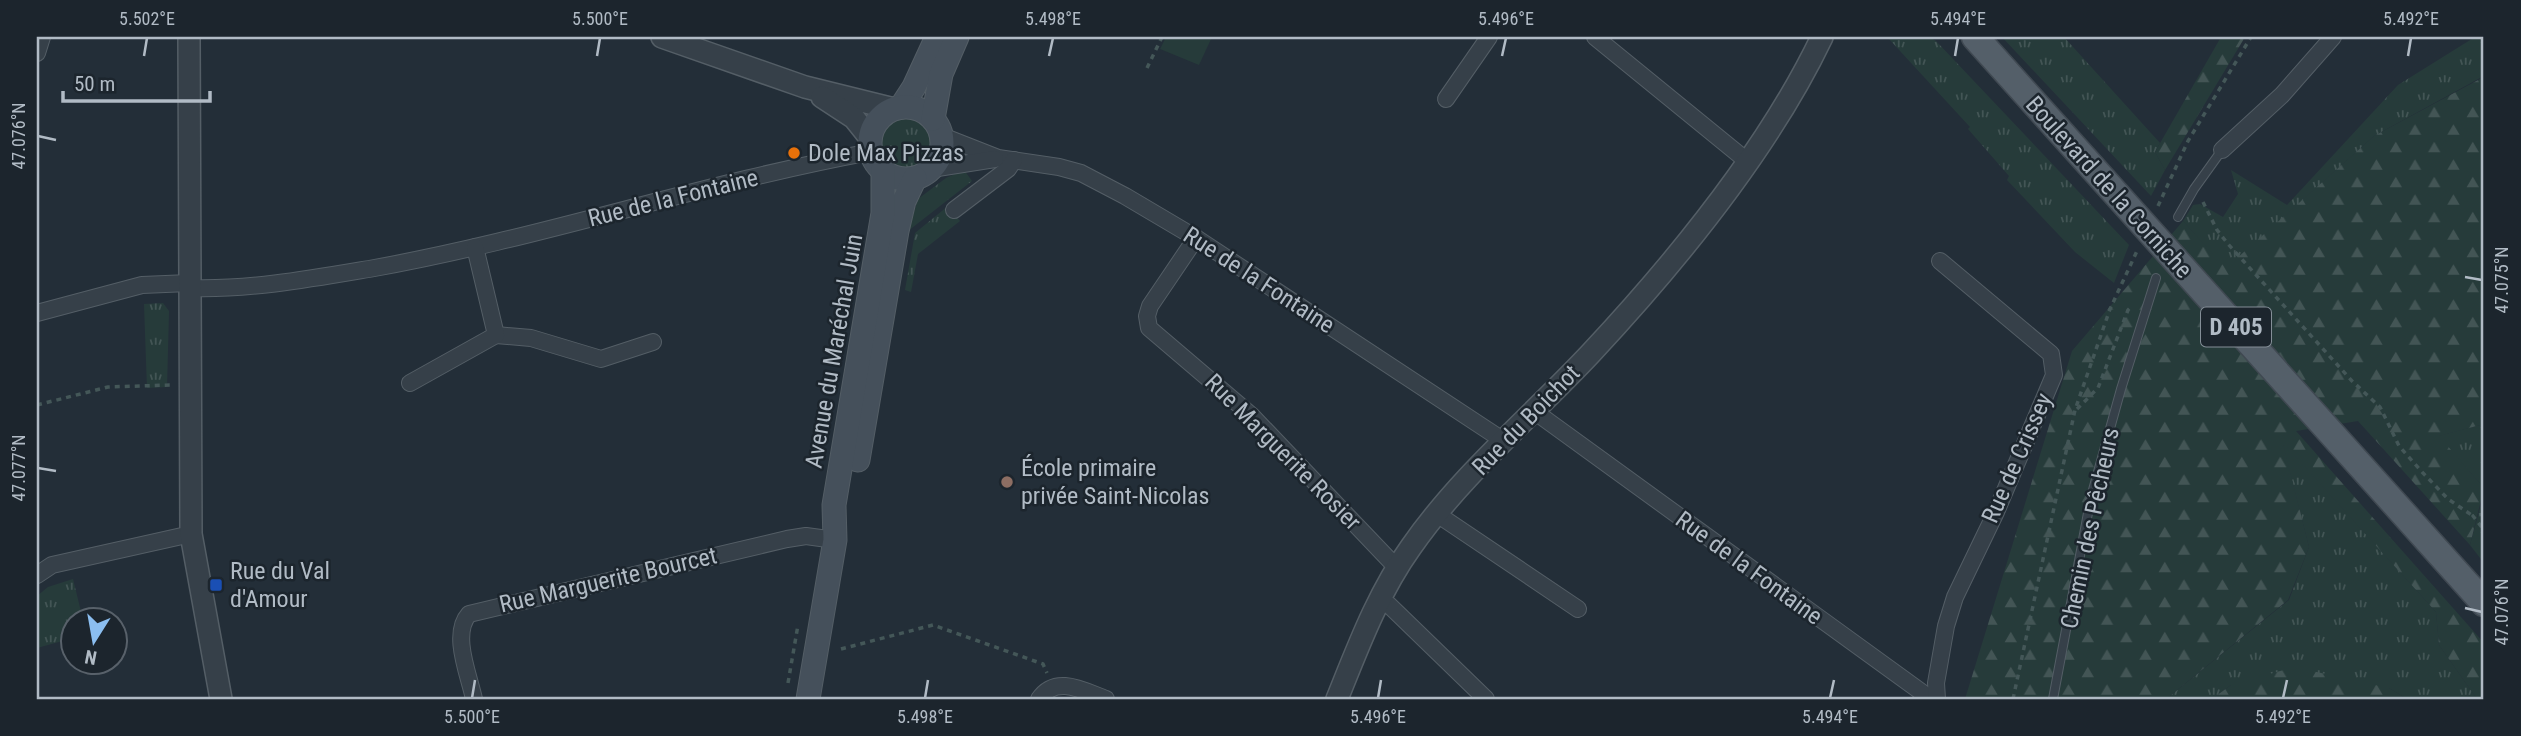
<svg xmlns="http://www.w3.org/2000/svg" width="2521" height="736" font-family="'Roboto Condensed',sans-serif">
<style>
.grass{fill:url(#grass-tufts)}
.forest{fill:url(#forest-firs)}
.park{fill:#263b3a}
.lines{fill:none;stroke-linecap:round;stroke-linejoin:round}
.service-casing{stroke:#545e66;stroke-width:10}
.minor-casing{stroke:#545e66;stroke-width:18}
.tertiary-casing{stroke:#545e66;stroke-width:24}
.secondary-casing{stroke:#545e66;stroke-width:25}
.primary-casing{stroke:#404952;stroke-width:29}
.path{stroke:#445758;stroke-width:3.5;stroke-dasharray:5 5;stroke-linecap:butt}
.service{stroke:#364049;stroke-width:8}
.minor{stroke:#364049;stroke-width:16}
.tertiary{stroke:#364049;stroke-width:21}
.secondary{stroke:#45505b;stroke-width:23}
.primary{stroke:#545f69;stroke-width:26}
.ticks{fill:none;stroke:#b1bbc5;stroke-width:2.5}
.food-dot{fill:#e8710a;stroke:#1c252d;stroke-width:2.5}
.education-dot{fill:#8d6e63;stroke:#1c252d;stroke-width:2.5}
.transit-dot{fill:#1a4fb4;stroke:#1c252d;stroke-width:2.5}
.labels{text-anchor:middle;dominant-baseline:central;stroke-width:5;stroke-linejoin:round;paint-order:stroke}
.shield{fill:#1c252d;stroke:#848e97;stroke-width:2}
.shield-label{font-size:23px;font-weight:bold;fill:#b1bbc5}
.poi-label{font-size:24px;fill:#b1bbc5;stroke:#1c252d;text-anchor:start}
.street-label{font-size:24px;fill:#b1bbc5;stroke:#1c252d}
.neatline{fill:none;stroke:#b1bbc5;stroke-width:2.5}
.ticks-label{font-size:18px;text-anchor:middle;fill:#b1bbc5}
</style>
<defs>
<pattern id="grass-tufts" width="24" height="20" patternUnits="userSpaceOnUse" patternTransform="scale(1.75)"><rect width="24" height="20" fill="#263b3a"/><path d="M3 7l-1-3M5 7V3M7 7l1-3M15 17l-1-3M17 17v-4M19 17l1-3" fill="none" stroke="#435555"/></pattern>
<pattern id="forest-firs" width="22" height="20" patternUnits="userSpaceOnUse" patternTransform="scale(1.75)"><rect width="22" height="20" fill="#263b3a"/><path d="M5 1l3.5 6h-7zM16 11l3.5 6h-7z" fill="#435555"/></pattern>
</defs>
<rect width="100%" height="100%" fill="#232e38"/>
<g class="grass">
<path d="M1883 37H1929L1936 41 2129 245 2114 283 2075 252 2007 180 2009 176 1968 129 1970 127 1889 39Z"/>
<path d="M2002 37H2064L2160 143 2155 152 2165 170 2151 196Z"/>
<path d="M2475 37H2484V73L2480 78 2374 136 2226 269 2183 221 2193 205 2200 204 2223 217 2238 194 2231 170 2287 205 2398 85Z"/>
<circle cx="906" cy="143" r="25"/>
<path d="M964 170 972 181 908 231 918 199 946 178Z"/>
<path d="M948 206 960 221 918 254 911 292 905 290 915 233Z"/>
<path d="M163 303 169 311 167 387 147 388 144 304Z"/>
<path d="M2484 424V488L2438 436Z"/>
<path d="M2282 441 2436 612 2439 645 2477 699H2407L2389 688 2231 685 2212 699H2166L2289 600 2309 547Z"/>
<path d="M2484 493V563L2470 545Z"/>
<path d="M73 579 83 620H74L73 638 37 648V596L48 587Z"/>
</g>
<g class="forest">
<path d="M2221 37H2245L2165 170 2155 152Z"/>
<path d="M2484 73V424L2439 436 2484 488 2470 545 2358 421 2296 431 2484 643V699H2477L2439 645 2436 612 2283 443 2309 547 2288 600 2166 699H1965L2072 351 2183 221 2226 268 2374 136 2480 79Z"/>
<path d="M2294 667 2389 688 2407 699H2212L2231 685Z"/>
</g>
<path class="park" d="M1166 37H1212L1199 65 1160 49Z"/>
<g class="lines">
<g class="service-casing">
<g id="service">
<path d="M2178 217 2194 189 2222 150"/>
<path d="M2053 699 2091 497 2121 389 2156 278"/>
</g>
</g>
<g class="minor-casing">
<g id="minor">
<path d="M1595 37 1747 161"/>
<path d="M37 53 42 37"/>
<path d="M1446 99 1489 37"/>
<path d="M942 136 998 158 1059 167 1081 173 1125 196 1196 238 1504 441"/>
<path d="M2222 150 2282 95 2333 37"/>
<path d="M931 169 995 159"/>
<path d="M954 210 1008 169 1014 160"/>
<path d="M1196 238 1150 306 1147 316 1149 328 1251 415 1397 568"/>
<path d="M189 288C249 290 310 279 369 269 538 239 702 183 871 152"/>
<path d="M37 313 142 285 189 283"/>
<path d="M496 335 531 338 601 359 653 342"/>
<path d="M410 383 496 335 475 247"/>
<path d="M1534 411 1931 699"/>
<path d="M1437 514 1578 609"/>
<path d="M37 575 52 565 191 534"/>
<path d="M1379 600 1389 605 1486 699"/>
<path d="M474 699C469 675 451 634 469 614L787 539 806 536 835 540"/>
<path d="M1039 699C1056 674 1084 691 1106 699"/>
<path d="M1937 699 1936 683 1946 626 1955 597 1996 512 2054 375 2051 354 1940 261"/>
</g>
</g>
<g class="tertiary-casing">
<g id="tertiary">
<path d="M189 37 191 534 221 699"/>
<path d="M662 37 805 87 894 109"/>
<path d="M822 97 854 118 870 138"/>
<path d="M1337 699C1358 647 1378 593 1411 547 1461 475 1531 417 1591 353 1675 263 1769 148 1822 37"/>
</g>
</g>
<g class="secondary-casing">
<g id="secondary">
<path d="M901 107 914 87 937 37"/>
<circle cx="906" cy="143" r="36"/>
<path d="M933 119 941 74 957 37"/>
<path d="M858 460 897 231 904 201 915 178"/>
<path d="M808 699 835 540 834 505 883 213V170"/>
</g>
</g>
<g class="primary-casing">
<path id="primary" d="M1975 37 2484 603"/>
</g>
<g class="path">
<path d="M1147 68 1162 37"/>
<path d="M2203 202 2217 230 2228 244 2352 381 2380 407 2399 446 2423 473 2448 499 2473 516"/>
<path d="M2158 206 2188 141 2251 37"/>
<path d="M37 405 108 387 170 385"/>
<path d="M2077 409 2098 388 2128 310 2131 307"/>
<path d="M2484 514 2473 516 2484 530"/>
<path d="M841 649 933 625 1043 664 1047 673"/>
<path d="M788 683 798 625"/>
<path d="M2013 699 2075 410 2110 309 2137 251"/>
</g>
<use href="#service" class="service"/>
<use href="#minor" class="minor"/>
<use href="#tertiary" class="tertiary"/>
<use href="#secondary" class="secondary"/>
<use href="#primary" class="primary"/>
</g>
<path class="ticks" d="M144 56 147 38M597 56 600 38M1049 56 1053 38M1502 56 1506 38M1955 56 1958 38M2408 56 2411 38M38 136 56 140M2465 277 2482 280M38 468 56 471M2465 608 2482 612M472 698 475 680M925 698 928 680M1378 698 1381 680M1830 698 1834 680M2283 698 2287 680"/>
<circle class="food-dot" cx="794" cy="153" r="7"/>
<circle class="education-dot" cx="1007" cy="482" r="7"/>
<rect class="transit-dot" x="209" y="578" width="14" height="14" rx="3.5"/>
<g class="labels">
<rect class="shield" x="2201" y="307.5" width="70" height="39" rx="5"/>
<g class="shield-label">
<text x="2236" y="327">D 405</text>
</g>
<g class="poi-label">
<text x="808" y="153">Dole Max Pizzas</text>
<text x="1021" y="468">École primaire<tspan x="1021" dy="28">privée Saint-Nicolas</tspan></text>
<text x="230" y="571">Rue du Val<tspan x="230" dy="28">d'Amour</tspan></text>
</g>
<g class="street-label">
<text transform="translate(2109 187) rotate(48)">Boulevard de la Corniche</text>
<text transform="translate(673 198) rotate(-14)">Rue de la Fontaine</text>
<text transform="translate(1259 280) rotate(33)">Rue de la Fontaine</text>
<text transform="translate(834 351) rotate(-80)">Avenue du Maréchal Juin</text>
<text transform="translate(1526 420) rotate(-46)">Rue du Boichot</text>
<text transform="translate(1283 452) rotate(45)">Rue Marguerite Rosier</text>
<text transform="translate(2017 458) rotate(-66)">Rue de Crissey</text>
<text transform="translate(2090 528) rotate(-78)">Chemin des Pêcheurs</text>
<text transform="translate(1749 568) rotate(36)">Rue de la Fontaine</text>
<text transform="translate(608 580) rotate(-13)">Rue Marguerite Bourcet</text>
</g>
</g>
<rect width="2521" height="736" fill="none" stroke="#1c252d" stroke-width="77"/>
<g transform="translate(94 641) rotate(191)"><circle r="33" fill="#1c252d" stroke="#58616a" stroke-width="2"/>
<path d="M0-5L12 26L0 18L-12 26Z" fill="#8bbef0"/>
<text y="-10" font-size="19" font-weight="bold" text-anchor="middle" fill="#b1bbc5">N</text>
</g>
<path d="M63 91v10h147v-10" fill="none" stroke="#b1bbc5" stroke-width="3.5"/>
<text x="74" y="91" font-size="21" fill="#b1bbc5" stroke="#1c252d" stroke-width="5" paint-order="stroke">50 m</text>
<rect x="38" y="38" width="2444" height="660" class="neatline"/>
<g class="ticks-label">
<text x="147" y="25">5.502°E</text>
<text x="600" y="25">5.500°E</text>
<text x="1053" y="25">5.498°E</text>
<text x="1506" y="25">5.496°E</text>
<text x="1958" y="25">5.494°E</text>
<text x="2411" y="25">5.492°E</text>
<text transform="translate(19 136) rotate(-90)" y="6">47.076°N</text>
<text transform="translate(2502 280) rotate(-90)" y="6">47.075°N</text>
<text transform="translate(19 468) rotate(-90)" y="6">47.077°N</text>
<text transform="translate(2502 612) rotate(-90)" y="6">47.076°N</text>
<text x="472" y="723">5.500°E</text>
<text x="925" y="723">5.498°E</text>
<text x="1378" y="723">5.496°E</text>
<text x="1830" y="723">5.494°E</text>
<text x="2283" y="723">5.492°E</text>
</g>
</svg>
